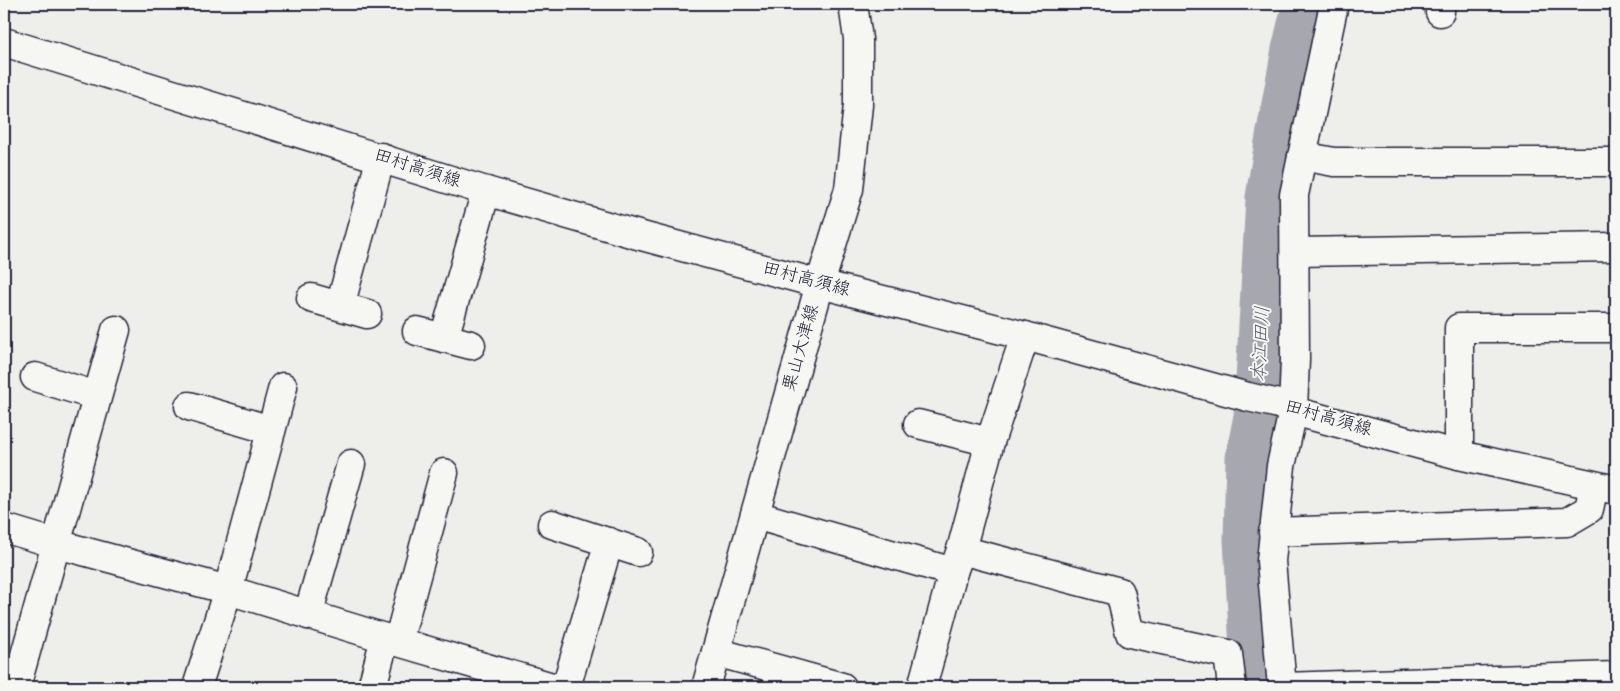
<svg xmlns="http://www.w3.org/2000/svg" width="1620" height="691" font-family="'Indie Flower','Klee One',sans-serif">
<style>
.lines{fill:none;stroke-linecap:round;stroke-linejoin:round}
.river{stroke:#a7a7af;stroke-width:49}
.street-casing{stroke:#22223b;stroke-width:31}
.secondary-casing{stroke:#22223b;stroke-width:31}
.street{stroke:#f6f6f2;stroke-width:28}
.secondary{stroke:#f6f6f2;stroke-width:28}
.labels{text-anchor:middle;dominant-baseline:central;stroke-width:4;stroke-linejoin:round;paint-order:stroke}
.street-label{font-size:18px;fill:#22223b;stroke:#f6f6f2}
.water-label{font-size:19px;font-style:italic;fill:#575769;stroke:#f6f6f2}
</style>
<rect width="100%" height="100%" fill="#eeeeeb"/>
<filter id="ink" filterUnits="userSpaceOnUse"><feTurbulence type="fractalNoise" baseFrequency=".02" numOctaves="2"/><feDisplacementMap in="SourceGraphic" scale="10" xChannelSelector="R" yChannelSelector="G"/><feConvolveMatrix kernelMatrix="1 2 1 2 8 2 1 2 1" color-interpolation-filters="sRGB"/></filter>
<g filter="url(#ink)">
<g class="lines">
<path class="river" d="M1256 687 1248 540 1250 458 1258 417 1270 198 1279 143 1296 50 1307 4"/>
<g class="street-casing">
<g id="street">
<path d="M1440 4V12"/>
<path d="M1302 156 1334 162H1616"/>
<path d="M1295 252 1616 247"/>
<path d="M311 298 367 314"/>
<path d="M340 306 381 157"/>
<path d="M417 331 471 345"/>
<path d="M444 338 486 191"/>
<path d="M35 377 97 396"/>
<path d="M189 406 271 430"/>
<path d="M918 424 990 442"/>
<path d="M1459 455V328H1616"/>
<path d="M755 515 953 572"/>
<path d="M552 524 638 552"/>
<path d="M4 528 57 544 228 590 398 642 552 687"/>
<path d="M1273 532 1567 522 1589 509 1594 486"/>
<path d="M961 550 1120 592 1130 633 1228 654 1232 687"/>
<path d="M308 615 351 464"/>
<path d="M398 642 444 473"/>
<path d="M716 652 842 687"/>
<path d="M16 687 116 330"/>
<path d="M197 687 228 590 283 387"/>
<path d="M372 687 385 638"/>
<path d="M566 687 609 542"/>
<path d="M922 687 953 572 961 550 990 442 1025 336"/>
<path d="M1282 687 1271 561 1281 466 1293 411 1295 359 1294 195 1334 4"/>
<path d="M1283 687 1616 676"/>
</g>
</g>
<g class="secondary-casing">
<g id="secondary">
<path d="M4 42 486 191 638 235 820 284 1025 336 1248 397 1279 404 1293 411 1459 455 1616 490"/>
<path d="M706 687 820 284 849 189 858 105V39L853 4"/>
</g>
</g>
<use href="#street" class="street"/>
<use href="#secondary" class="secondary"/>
</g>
</g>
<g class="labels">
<g class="street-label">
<text transform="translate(417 169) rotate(18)">田村高須線</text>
<text transform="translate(806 280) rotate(15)">田村高須線</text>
<text transform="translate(802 348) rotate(-74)">栗山大津線</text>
<text transform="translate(1328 419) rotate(16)">田村高須線</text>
</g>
<g class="water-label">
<text transform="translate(1262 344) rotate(-87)">本江田川</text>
</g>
</g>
<rect width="1620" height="691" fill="none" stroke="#f6f6f2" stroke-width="20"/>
<rect x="10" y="10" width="1600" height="671" fill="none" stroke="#22223b" stroke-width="2" filter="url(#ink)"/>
</svg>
